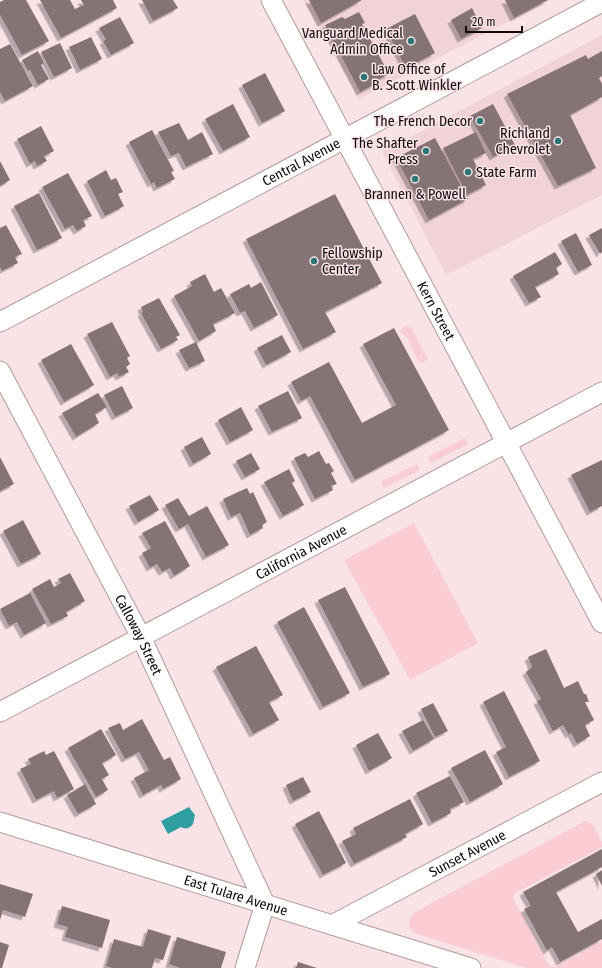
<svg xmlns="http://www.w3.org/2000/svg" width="602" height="968" font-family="'Fira Sans Condensed',sans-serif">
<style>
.built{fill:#f1d3d7}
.green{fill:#faccd3}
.water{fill:#2f9ea0}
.building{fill:#867375;filter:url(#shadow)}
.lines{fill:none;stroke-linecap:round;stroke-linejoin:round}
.minor-casing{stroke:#af9b9d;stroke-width:21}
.minor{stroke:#fff;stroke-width:19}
.poi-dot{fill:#2c7677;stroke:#f9e3e6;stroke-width:1.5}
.labels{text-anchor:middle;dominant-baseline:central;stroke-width:3;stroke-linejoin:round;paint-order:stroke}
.poi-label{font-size:14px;fill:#10090a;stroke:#f9e3e6;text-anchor:end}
.street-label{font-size:14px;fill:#10090a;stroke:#f9e3e6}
</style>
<defs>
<filter id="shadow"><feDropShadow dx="-3.5" dy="3.5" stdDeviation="0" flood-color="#0004"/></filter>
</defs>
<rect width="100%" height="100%" fill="#f9e3e6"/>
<g class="built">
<path d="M303 0H550L359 99Z"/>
<path d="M602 35V195L446 275 382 152Z"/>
</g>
<g class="green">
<path d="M404 326 411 327 428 360 421 363C412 355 413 349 408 339 406 336 403 334 400 332Z"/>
<path d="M465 438 468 444 431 463 428 457Z"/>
<path d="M417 464 420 470 384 488 381 482Z"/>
<path d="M414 523 478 643 410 680 344 560Z"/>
<path d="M587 820 589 824 592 823 602 842V847L515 893 513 898 549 966 554 967 580 954 585 965 580 953 602 941V968H527L417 934C406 930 407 919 415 912Z"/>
</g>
<path class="water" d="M189 807 195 815 193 824C190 828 186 830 181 827L168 834 161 821Z"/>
<g class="building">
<path d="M4 0H26L49 41 22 55 0 15V2Z"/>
<path d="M40 0H70L75 9 84 5 81 0H113L117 8 61 38Z"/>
<path d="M142 0H173L178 8 153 21Z"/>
<path d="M309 0H362L321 23Z"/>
<path d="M505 0H548L514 18Z"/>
<path d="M472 8 482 28 461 39 451 20Z"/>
<path d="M359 12 365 23 362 24 389 74 377 80V83L360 92 325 25 342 17 345 19Z"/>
<path d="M415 14 435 53 406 68 386 29Z"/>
<path d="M120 17 134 43 111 55 103 41 106 40 99 28Z"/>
<path d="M91 37 102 59 80 70 69 47Z"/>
<path d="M60 43 72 68 54 77 41 52Z"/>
<path d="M10 44 33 86 5 101 0 92V49Z"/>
<path d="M38 51 44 63 41 65 49 79 38 85 30 70 28 71 22 60Z"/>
<path d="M602 51V76L599 78 602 84V97L570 115 596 168 558 186 507 94 586 55 588 59Z"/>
<path d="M265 73 285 111 262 123 242 85Z"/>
<path d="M233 104 250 137 223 151 205 119Z"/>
<path d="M493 104 515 145 493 157 470 116Z"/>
<path d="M179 123 188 140 202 132 213 154 186 167 179 153 171 156 158 132Z"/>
<path d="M41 126 54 151 44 156 47 161 37 166 35 161 30 164 17 139Z"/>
<path d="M152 130 174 171 171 172 175 179 157 188 154 182 151 184 129 142Z"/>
<path d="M476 132 486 153 473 159 486 185 467 195 443 148Z"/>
<path d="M435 138 468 199 429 220 396 158Z"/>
<path d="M0 161 10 180 0 186Z"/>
<path d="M106 170 111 180 116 178 123 192 118 194 124 206 105 216 87 181Z"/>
<path d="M68 173 92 216 83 220 86 226 77 231 73 225 65 229 42 187Z"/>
<path d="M39 193 62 238 37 250 14 206Z"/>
<path d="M335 194 382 283 325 312 336 332 303 349 246 239Z"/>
<path d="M6 225 22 254 15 257 18 263 2 271 0 267V228Z"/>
<path d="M602 228V252L600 254 589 235Z"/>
<path d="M576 233 592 265 578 272 561 241Z"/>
<path d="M555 252 562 264 556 268 559 274 535 287 541 297 529 303 513 276Z"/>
<path d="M205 274 214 292 221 288 235 313 213 324 216 331 199 341 174 296 192 286 190 282Z"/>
<path d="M261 282 278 315 254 328 245 311 240 313 230 294 249 284 251 288Z"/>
<path d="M159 298 180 335 176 337 178 340 161 349 141 313 143 312 141 307Z"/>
<path d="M112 322 130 356 127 358 130 364 126 367 129 372 119 377 117 373 110 377 87 334Z"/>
<path d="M394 328 449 430 355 480 310 396 301 401 291 382 329 362 362 423 396 405 363 344Z"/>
<path d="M282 335 291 352 266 365 257 348Z"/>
<path d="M196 342 205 361 189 368 179 350Z"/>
<path d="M71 344 94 385 64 402 41 360Z"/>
<path d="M122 386 133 408 115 417 104 395Z"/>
<path d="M288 391 302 418 272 432 258 406Z"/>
<path d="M98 393 107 407 95 414 99 423 76 437 62 413Z"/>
<path d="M241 407 253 430 230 442 218 420Z"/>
<path d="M202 437 211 454 193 464 184 447Z"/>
<path d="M319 451 326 464 329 463 334 471 331 473 337 484 331 486 333 490 315 499 294 458 305 453 308 457Z"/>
<path d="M251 453 260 469 245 477 236 461Z"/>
<path d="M0 457 14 484 0 491Z"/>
<path d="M602 460V506L590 512 571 475Z"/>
<path d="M289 469 295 481 292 483 304 505 283 516 264 482Z"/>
<path d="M247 488 250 494 253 492 267 522 262 525 263 528 250 535 240 513 231 517 223 499Z"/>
<path d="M150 495 159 510 138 522 129 506Z"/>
<path d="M178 498 189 516 207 506 229 545 206 557 188 524 179 529 165 505Z"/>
<path d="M23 520 41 554 21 564 3 531Z"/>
<path d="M165 521 190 566 174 576 170 568 162 572 157 564 150 568 142 553 151 548 142 533Z"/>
<path d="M70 573 85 601 66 612 68 616 51 624 32 589 50 579 54 587 61 583 58 579Z"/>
<path d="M345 587 390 674 363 687 318 600Z"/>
<path d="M30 593 46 623 24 635 17 622 9 626 0 609Z"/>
<path d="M304 607 350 693 323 707 277 622Z"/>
<path d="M256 646 283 695 269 702 279 720 253 734 216 667Z"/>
<path d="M546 649 564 688 578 681 584 694H586L589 702H585L594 720 585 725 590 736 577 744 571 733 569 735 563 725 553 731 537 701 541 699 526 672 532 667 528 657Z"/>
<path d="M504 691 540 761 509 777 496 752 506 747 483 702Z"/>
<path d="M433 703 448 731 435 737 421 709Z"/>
<path d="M142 719 164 760 170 757 181 779 163 789 161 785 143 795 134 778 149 770 139 752 125 759 108 728 120 723 123 730Z"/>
<path d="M423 720 434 739 413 751 402 731Z"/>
<path d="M101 729 116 755 102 763 109 775 102 779 108 790 96 797 68 748Z"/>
<path d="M378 733 392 758 369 771 356 745Z"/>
<path d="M485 750 503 784 470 802 451 768Z"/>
<path d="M44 751 46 755 54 751 74 789 57 798 54 791 36 800 20 769 31 764 28 759Z"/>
<path d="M450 776 464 802 450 809 451 813 432 823 416 793Z"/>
<path d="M303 777 311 792 293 801 286 785Z"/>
<path d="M85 784 96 804 78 814 67 795Z"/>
<path d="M410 799 423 824 405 834 407 837 354 864 342 841 356 834 353 828Z"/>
<path d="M319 811 346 863 323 875 295 824Z"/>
<path d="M602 849V867L556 892 578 932 602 919V939L560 962 552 947 547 951 524 909 531 906 523 892Z"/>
<path d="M602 870V886L596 874Z"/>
<path d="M0 884 33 894 25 917 3 910 0 920Z"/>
<path d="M62 906 110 920 102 948 65 937 68 927 57 924Z"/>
<path d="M148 929 171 936 163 960 155 958 152 968H112L106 966 114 939 143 947Z"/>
<path d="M177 937 226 952 221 968H180L169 964Z"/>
<path d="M0 942 9 945 2 968H0Z"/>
<path d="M298 962 317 968H296Z"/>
</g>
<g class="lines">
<g class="minor-casing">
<g id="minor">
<path id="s1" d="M271 0 602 623"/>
<path id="s2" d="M0 322 602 2"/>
<path id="s3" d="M0 371 141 637 265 904 245 968"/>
<path id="s4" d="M0 712 602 392"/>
<path id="s5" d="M0 822 471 968"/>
<path id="s6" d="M332 925 602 782"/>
</g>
</g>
<use href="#minor" class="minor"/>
</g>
<g class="poi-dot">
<circle cx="411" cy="41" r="4"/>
<circle cx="364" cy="77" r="4"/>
<circle cx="480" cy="121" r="4"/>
<circle cx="558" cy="141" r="4"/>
<circle cx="426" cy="151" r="4"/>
<circle cx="468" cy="172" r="4"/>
<circle cx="415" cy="179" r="4"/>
<circle cx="314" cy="261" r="4"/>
</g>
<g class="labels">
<g class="poi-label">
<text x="403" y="33">Vanguard Medical<tspan x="403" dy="16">Admin Office</tspan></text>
<text x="372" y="69" text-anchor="start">Law Office of<tspan x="372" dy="16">B. Scott Winkler</tspan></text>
<text x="472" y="121">The French Decor</text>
<text x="550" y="133">Richland<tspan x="550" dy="16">Chevrolet</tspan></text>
<text x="418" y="143">The Shafter<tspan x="418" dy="16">Press</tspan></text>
<text x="476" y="172" text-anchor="start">State Farm</text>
<text x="415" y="194" text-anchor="middle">Brannen &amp; Powell</text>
<text x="322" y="253" text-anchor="start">Fellowship<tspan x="322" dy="16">Center</tspan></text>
</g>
<g class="street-label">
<text stroke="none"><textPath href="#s2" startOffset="341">Central Avenue</textPath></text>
<text stroke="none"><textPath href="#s1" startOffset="352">Kern Street</textPath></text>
<text stroke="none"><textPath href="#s4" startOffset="341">California Avenue</textPath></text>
<text stroke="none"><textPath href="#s3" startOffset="298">Calloway Street</textPath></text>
<text stroke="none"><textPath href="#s6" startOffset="153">Sunset Avenue</textPath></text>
<text stroke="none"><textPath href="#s5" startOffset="247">East Tulare Avenue</textPath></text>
</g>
</g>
<path d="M466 26v6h56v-6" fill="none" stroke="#10090a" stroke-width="2"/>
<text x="472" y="26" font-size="12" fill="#10090a" stroke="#f9e3e6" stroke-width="3" paint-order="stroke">20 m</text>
</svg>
